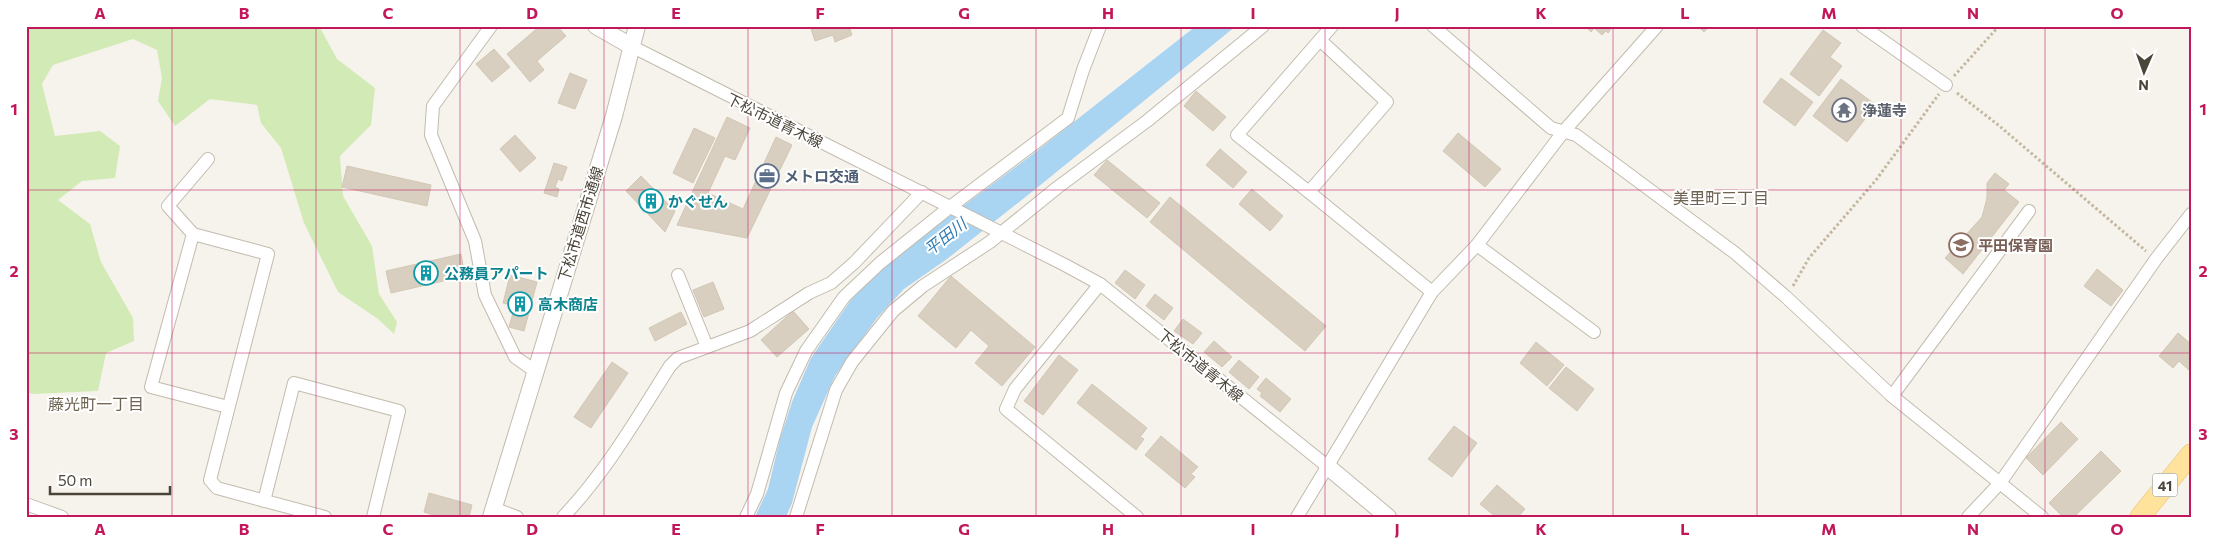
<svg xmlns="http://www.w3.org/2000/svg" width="2217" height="543" font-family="Commissioner,'Noto Sans JP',sans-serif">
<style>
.green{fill:#d2eab5}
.water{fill:#a9d4f2}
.building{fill:#d8cfc1;stroke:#d3c7b4}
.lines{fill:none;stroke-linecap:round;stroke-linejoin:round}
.minor-casing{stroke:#c2bbae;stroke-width:14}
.tertiary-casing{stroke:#c2bbae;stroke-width:18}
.primary-casing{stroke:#e6c16a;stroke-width:21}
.path{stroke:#c4b79f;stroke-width:3;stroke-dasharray:2.5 2.5;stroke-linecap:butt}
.minor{stroke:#fff;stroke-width:12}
.tertiary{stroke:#fff;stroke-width:16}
.primary{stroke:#ffe39c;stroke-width:20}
.grid{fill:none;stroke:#c2185b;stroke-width:1;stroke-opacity:0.55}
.labels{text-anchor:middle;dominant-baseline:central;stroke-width:4;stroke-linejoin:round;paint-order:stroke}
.shield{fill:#fff;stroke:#817c74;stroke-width:1}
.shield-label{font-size:14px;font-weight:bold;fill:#4b4439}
.worship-label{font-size:15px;font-weight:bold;fill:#5b616d;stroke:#fff;text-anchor:start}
.street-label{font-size:15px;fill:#4b4439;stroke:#fff}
.service-label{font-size:15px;font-weight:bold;fill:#4e5e75;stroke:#fff;text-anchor:start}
.culture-label{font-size:15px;font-weight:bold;fill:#0d838f;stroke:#fff;text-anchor:start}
.education-label{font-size:15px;font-weight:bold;fill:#785e54;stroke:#fff;text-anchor:start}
.neighbourhood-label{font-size:16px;fill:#6e6250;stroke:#fff}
.water-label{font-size:16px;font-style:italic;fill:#2e7ab2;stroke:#fff}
.neatline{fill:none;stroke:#c2185b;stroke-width:2}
.grid-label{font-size:16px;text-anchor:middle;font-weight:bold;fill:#c2185b}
</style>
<rect width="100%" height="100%" fill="#f6f3ec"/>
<path class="green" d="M26 26H319L337 59 375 88 371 125 340 156 343 196 372 246 379 294 397 322 394 334 378 319 338 292 304 223 281 148 261 123 257 105 210 99 175 126 158 101 162 78 157 50 133 39 53 65 42 84 55 136 100 131 120 146 115 178 82 181 58 200 90 224 101 262 133 318 134 341 106 353 98 391 32 394 26 391Z"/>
<path class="water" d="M1196 26H1236L1038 187 947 259 904 289 877 318 835 376 812 427 792 503 786 517H755L768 489 780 439 792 402 811 358 851 300 889 261 1033 154Z"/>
<g class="building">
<path d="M540 26H557L566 36 537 61 544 70 530 82 507 54Z"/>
<path d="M810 26H858L850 29 852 35 835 42 833 35 815 41Z"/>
<path d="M1585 26H1610L1611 29 1608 33 1606 31 1602 35 1594 28 1591 32Z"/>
<path d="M1698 26H1709L1704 32Z"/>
<path d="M1823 30 1841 43 1830 57 1842 66 1819 96 1790 74Z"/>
<path d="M494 49 510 67 492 82 476 64Z"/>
<path d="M570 73 587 80 575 109 558 103Z"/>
<path d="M1781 78 1813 102 1795 126 1763 102Z"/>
<path d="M1841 79 1876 105 1847 142 1813 116Z"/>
<path d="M1196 91 1226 117 1213 131 1184 106Z"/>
<path d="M727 117 750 128 735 160 725 156 708 193 743 209 776 137 792 145 747 238 677 225Z"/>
<path d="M694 128 715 138 693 183 673 173Z"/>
<path d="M1458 133 1501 169 1485 187 1443 151Z"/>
<path d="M515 135 536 158 520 172 500 149Z"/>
<path d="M1220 149 1247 172 1233 188 1206 165Z"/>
<path d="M1107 160 1160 203 1147 218 1094 175Z"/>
<path d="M554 163 567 167 562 181 558 179 555 187 559 189 557 197 544 193Z"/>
<path d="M347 166 431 185 427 206 342 187Z"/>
<path d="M1995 173 2009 184 2004 190 2019 202 1963 274 1945 258 1982 217 1987 198V183Z"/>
<path d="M641 176 675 211 665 232 626 191Z"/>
<path d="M1252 189 1283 216 1270 231 1239 204Z"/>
<path d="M1170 197 1326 326 1305 351 1150 222Z"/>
<path d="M461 254 465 276 391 293 386 271Z"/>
<path d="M2097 269 2123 290 2111 306 2084 286Z"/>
<path d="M1125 270 1145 285 1135 299 1115 283Z"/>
<path d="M510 275 537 282 524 331 509 327 515 306 503 303Z"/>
<path d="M951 276 1035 347 1002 386 975 363 989 346 971 330 956 348 918 316Z"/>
<path d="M713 282 724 309 704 317 693 290Z"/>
<path d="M1155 294 1173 308 1164 320 1146 306Z"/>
<path d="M793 311 809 329 777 357 761 340Z"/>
<path d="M681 312 687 324 655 341 649 328Z"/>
<path d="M1183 319 1202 333 1193 344 1174 331Z"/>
<path d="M2178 333 2191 344V372L2179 361 2173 368 2159 356Z"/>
<path d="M1214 341 1232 357 1222 367 1204 352Z"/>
<path d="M1536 342 1564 365 1547 386 1520 363Z"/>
<path d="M1059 355 1078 370 1043 415 1024 401Z"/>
<path d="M1239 360 1259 377 1249 389 1229 372Z"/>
<path d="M612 362 628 373 591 428 574 417Z"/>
<path d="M1566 367 1594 389 1577 411 1549 388Z"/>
<path d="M1266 378 1291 399 1280 412 1260 396 1262 393 1257 389Z"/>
<path d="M1092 384 1147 428 1140 437 1144 439 1136 450 1077 403Z"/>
<path d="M2061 422 2078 439 2043 475 2026 458Z"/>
<path d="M1454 426 1477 443 1452 477 1428 459Z"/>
<path d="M1161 436 1198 467 1191 474 1195 477 1185 488 1145 455Z"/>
<path d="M2101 451 2121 471 2074 517H2063L2049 503Z"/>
<path d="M1497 485 1525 509 1518 517H1496L1480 504Z"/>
<path d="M429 493 472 505 469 517H440L424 512Z"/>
</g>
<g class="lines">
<g class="minor-casing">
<g id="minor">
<path d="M491 26 433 106 431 135 475 241 485 295 515 357 535 371"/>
<path d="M1332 26 1237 135 1309 192 1432 292"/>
<path d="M1433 26 1551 128 1576 135 1735 253 1786 297 1892 396 2042 517"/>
<path d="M1862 26 1946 85"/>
<path d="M631 46 1065 265 1100 284 1327 466"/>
<path d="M208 159 168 206 193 234 151 387 228 407"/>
<path d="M1309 192 1387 102 1320 40"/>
<path d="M193 234 268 254 210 480 217 488 325 517"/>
<path d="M1477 245 1594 332"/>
<path d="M678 275 707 347"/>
<path d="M1100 284 1015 389 1006 409 1137 517"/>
<path d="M1892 396 2029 211"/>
<path d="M264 501 294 383 399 411 373 517"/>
<path d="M26 504 62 517"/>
<path d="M493 508 517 517"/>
<path d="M563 517C606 472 637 418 670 366L678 358 750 331 809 293 831 283 854 263 922 192"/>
<path d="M746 517 757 494 786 393 806 351 844 297 880 263 950 207 1068 118 1083 70 1100 26"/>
<path d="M796 517 836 390 852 362 893 311 923 286 990 242 1058 187 1147 121 1263 26"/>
<path d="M1297 517 1432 292 1477 245 1564 131 1657 26"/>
<path d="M1968 517 2000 483 2156 259 2191 214"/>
</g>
</g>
<g class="tertiary-casing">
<g id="tertiary">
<path d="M596 26 631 46"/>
<path d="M1327 466 1388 517"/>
<path d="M491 517 614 116 637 26"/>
</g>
</g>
<g class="primary-casing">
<path id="primary" d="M2140 517 2191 454"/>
</g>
<g class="path">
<path d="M1954 76 1999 26"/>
<path d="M1957 93 1997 124 2146 251"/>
<path d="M1793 286 1809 258 1876 180 1939 94"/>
</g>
<use href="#minor" class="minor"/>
<use href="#tertiary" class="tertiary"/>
<use href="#primary" class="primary"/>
</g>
<path class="grid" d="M172 26V517M316 26V517M460 26V517M604 26V517M748 26V517M892 26V517M1036 26V517M1181 26V517M1325 26V517M1469 26V517M1613 26V517M1757 26V517M1901 26V517M2045 26V517M26 190H2191M26 353H2191"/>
<defs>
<g id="temple-ring" transform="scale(1.25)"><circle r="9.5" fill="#fff" stroke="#6b7280" stroke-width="1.5"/><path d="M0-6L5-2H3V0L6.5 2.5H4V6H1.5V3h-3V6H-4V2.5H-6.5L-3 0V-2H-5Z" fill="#6b7280"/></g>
<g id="office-ring" transform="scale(1.25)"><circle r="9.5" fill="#fff" stroke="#5c6f8a" stroke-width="1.5"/><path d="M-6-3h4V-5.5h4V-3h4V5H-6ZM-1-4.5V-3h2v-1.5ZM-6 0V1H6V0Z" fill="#5c6f8a"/></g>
<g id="building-ring" transform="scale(1.25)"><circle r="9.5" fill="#fff" stroke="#0f9aa8" stroke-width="1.5"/><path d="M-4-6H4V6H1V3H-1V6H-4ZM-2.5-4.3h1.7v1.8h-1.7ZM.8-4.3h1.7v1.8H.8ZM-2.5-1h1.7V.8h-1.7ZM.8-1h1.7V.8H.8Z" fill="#0f9aa8"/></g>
<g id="school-ring" transform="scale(1.25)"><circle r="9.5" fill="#fff" stroke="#8d6e63" stroke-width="1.5"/><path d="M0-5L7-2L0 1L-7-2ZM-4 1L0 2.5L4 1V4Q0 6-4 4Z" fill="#8d6e63"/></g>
</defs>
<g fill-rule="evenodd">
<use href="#temple-ring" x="1844" y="110"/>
<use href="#office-ring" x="767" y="176"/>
<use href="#building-ring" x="651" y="201"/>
<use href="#school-ring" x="1961" y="245"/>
<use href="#building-ring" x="426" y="273"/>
<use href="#building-ring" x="520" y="304"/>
</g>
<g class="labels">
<rect class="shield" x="2152.5" y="473.5" width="25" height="23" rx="4"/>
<g class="shield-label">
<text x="2165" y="485">41</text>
</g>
<g class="worship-label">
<text x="1862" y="110">浄蓮寺</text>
</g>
<g class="street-label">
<text transform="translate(775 120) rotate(26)">下松市道青木線</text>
<text transform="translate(580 224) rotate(-73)">下松市道西市通線</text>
<text transform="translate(1201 365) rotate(39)">下松市道青木線</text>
</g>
<g class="service-label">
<text x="784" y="176">メトロ交通</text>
</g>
<g class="culture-label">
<text x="668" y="201">かぐせん</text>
<text x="444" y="273">公務員アパート</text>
<text x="538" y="304">高木商店</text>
</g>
<g class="education-label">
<text x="1978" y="245">平田保育園</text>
</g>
<g class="neighbourhood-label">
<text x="1721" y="197">美里町三丁目</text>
<text x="96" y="403">藤光町一丁目</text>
</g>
<g class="water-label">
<text transform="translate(945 236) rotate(-38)">平田川</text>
</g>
</g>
<rect width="2217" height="543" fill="none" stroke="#ffffff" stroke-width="55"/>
<g transform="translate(2144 72) rotate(182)" stroke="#ffffff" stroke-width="4" paint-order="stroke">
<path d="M0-4L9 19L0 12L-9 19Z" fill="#4b4439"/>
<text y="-8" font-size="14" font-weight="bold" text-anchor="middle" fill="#4b4439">N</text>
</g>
<path d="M50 486v8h120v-8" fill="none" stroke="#4b4439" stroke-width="2.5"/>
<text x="58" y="486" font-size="15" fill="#4b4439" stroke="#ffffff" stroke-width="4" paint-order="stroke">50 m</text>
<rect x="28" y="28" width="2162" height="488" class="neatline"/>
<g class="grid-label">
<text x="100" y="19">A</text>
<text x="244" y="19">B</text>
<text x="388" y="19">C</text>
<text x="532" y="19">D</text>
<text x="676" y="19">E</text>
<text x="820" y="19">F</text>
<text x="964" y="19">G</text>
<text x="1108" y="19">H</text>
<text x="1253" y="19">I</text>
<text x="1397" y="19">J</text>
<text x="1541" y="19">K</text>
<text x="1685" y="19">L</text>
<text x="1829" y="19">M</text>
<text x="1973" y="19">N</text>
<text x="2117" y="19">O</text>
<text x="14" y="115">1</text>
<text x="2203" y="115">1</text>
<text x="14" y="277">2</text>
<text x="2203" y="277">2</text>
<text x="14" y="440">3</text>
<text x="2203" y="440">3</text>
<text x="100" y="535">A</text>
<text x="244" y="535">B</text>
<text x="388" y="535">C</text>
<text x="532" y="535">D</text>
<text x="676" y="535">E</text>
<text x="820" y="535">F</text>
<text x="964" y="535">G</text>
<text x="1108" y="535">H</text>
<text x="1253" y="535">I</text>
<text x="1397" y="535">J</text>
<text x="1541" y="535">K</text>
<text x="1685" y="535">L</text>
<text x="1829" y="535">M</text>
<text x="1973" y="535">N</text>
<text x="2117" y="535">O</text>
</g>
</svg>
